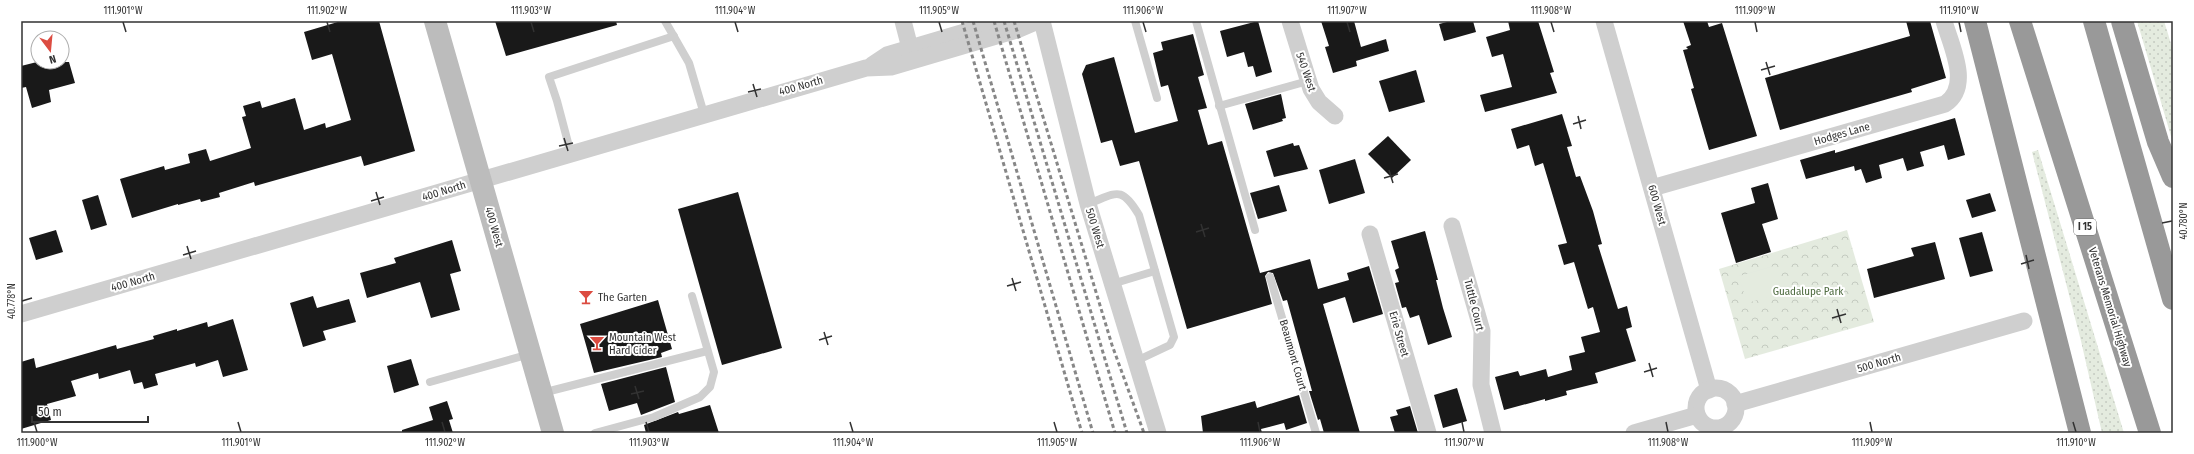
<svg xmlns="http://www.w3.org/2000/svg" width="2194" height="454" font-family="'Fira Sans Condensed',sans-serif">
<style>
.grass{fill:url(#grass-dots)}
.forest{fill:url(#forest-crowns)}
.pitch{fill:#e4ebdf}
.building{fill:#191919}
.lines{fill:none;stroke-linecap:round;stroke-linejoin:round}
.lane{stroke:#cfcfcf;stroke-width:8}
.street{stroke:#cfcfcf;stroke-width:17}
.secondary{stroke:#bcbcbc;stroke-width:22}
.highway{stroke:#999;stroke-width:22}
.rail{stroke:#878787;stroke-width:3;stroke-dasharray:4 3;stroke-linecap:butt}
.ticks{fill:none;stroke:#323232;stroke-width:1.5}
.labels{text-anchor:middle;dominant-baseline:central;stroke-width:4;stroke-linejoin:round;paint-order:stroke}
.shield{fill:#fff;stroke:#707070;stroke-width:1}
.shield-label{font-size:10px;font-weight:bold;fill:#323232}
.street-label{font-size:11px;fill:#323232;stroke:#fff}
.park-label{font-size:11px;fill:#4f6c41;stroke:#fff}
.poi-label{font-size:11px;fill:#323232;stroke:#fff;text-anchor:start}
.neatline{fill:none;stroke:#323232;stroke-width:1.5}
.ticks-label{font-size:10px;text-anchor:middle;fill:#323232}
</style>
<defs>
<pattern id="grass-dots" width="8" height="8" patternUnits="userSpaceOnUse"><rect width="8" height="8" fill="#e4ebdf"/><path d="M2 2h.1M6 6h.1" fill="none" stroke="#c4cac0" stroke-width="1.8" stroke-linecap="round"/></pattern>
<pattern id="forest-crowns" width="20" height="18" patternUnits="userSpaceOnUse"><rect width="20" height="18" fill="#e4ebdf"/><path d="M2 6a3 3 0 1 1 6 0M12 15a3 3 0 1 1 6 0" fill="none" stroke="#c4cac0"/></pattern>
</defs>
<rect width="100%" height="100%" fill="#fff"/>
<g class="grass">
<path d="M2137 21H2164L2173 50V143Z"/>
<path d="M2038 150 2124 433H2102L2081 341 2032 152Z"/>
</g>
<path class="forest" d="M1847 230 1874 322 1745 359 1719 269Z"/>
<path class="pitch" d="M1774 266 1783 293 1747 303 1739 276Z"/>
<g class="building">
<path d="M341 21H379L415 151 364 166 361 156 255 186 254 182 219 193 220 197 201 202 200 199 178 205V204L132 218 120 179 164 166 165 170 190 163 188 154 206 149 210 161 251 148 242 117 246 116 243 106 260 101 262 108 295 98 304 130 325 123 326 128 351 120 332 54 312 60 304 32Z"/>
<path d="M495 21H616L617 25 506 56Z"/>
<path d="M1258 21 1272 72 1256 77 1253 66 1248 67 1244 52 1227 57 1220 31Z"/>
<path d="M1321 21H1354L1361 47 1386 39 1389 51 1356 61 1357 66 1333 73 1325 47 1329 46Z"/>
<path d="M1451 21H1473L1476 32 1444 41 1439 24Z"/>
<path d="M1508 21H1538L1554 72 1550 73 1557 93 1485 112 1480 95 1512 87 1503 54 1492 57 1486 37 1510 30Z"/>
<path d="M1683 21H1707L1709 27 1722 23 1757 136 1709 150 1691 89 1694 88 1683 50 1688 49 1686 47 1691 45Z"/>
<path d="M1906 21H1930L1946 78 1911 89 1912 92 1780 130 1765 78 1910 36Z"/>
<path d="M1193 34 1204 75 1198 77 1207 108 1198 110 1208 145 1222 141 1260 273 1310 259 1318 289 1349 280 1347 273 1369 266 1383 314 1353 323 1345 297 1323 304 1360 433H1324L1320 419 1318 420 1309 391H1312L1287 300 1283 301 1273 273 1268 272 1265 276 1272 304 1187 329 1139 161 1120 166 1112 140 1101 143 1082 74 1086 65 1114 57 1135 133 1178 121 1168 85 1161 87 1153 53 1163 50 1161 42Z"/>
<path d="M37 62H69L75 83 49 90 51 102 32 108 26 87 21 88V66Z"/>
<path d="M1416 70 1425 102 1389 112 1379 81Z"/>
<path d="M1281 94 1286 118 1282 119 1283 121 1253 130 1245 104Z"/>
<path d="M1562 114 1572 146 1567 147 1576 177 1580 176 1593 211 1602 244 1598 245 1618 309 1627 306 1632 327 1626 329 1636 361 1595 373 1598 383 1566 391 1567 395 1545 401V399L1504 410 1495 377 1518 371 1520 376 1546 369 1548 377 1572 370 1569 356 1585 352 1581 337 1600 332 1593 307 1588 309 1574 262 1564 265 1558 245 1567 243 1543 163 1535 166 1529 145 1517 149 1511 129Z"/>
<path d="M1955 118 1965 155 1948 160 1944 145 1920 152 1924 166 1907 171 1903 158 1879 165 1882 178 1866 183 1861 169 1855 171 1854 166 1806 179 1800 160 1835 150V153Z"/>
<path d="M1388 136 1411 160 1392 178 1368 154Z"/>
<path d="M1293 143 1294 146 1299 145 1308 169 1274 177 1266 151Z"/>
<path d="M1355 159 1365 193 1329 204 1319 170Z"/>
<path d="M1768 183 1778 219 1762 224 1771 252 1736 263 1721 213 1755 203 1751 188Z"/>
<path d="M1279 185 1287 211 1258 219 1250 193Z"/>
<path d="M738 192 782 348 722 365 678 209Z"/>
<path d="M1990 193 1996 211 1972 218 1966 200Z"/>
<path d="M98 195 107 225 91 230 82 200Z"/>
<path d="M56 230 63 252 36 260 29 238Z"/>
<path d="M1425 231 1438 280H1436L1443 308 1452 337 1428 345 1419 315 1410 318 1406 307 1402 308 1395 283 1399 282 1395 270 1399 268 1391 241Z"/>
<path d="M1982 232 1993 271 1970 277 1959 238Z"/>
<path d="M452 240 461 271 450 274 460 310 431 318 420 282 367 298 360 273 396 263 394 258Z"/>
<path d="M1935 242 1945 279 1874 298 1867 269 1914 256 1911 248Z"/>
<path d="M313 296 317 308 349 299 356 322 323 331 326 340 303 347 290 303Z"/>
<path d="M658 300 672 349 661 353 662 357 594 373 580 324Z"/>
<path d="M233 319 248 370 223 377 218 360 196 367 195 363 155 374 158 385 144 389 142 382 134 384 130 370 99 379 98 373 71 381 76 396 47 404 51 420 21 429V362L34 358 36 368 116 345 117 349 154 339 153 336 177 329V331L207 322 208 327Z"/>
<path d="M411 359 419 385 394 393 387 366Z"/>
<path d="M666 367 675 402 641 415 637 403 609 411 601 384Z"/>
<path d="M1457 388 1467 421 1443 428 1434 395Z"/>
<path d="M1299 395 1307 423 1286 430 1284 423 1261 429 1262 433H1203L1201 416 1255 401 1257 408Z"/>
<path d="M447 401 453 419 449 420 453 433H402V430L433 420 429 407Z"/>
<path d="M710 405 719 433H646L644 425 678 412 679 414Z"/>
<path d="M1410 406 1418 433H1395L1390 417 1398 415 1396 410Z"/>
</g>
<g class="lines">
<g class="lane">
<path d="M665 21 689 63 704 114"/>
<path d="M1135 21 1157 98"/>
<path d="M1196 21 1255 230"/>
<path d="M1219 106 1308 81"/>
<path d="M571 154 557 101 549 77 674 36"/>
<path d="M1088 204C1117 193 1121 185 1139 215L1174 337 1170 345 1136 361"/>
<path d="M1270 277 1316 433"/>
<path d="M1112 284 1155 271"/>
<path d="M430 382 530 354"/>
<path d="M542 393 707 351"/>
<path d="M595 433 654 417 700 397 710 387 714 372 692 296"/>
</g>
<g class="street">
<path d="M903 21 910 48"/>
<path d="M1042 21 1088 204 1158 433"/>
<path d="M1290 21 1311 89 1319 102 1335 116"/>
<path d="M1604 21 1709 390"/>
<path d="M872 65 887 55 1002 21"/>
<path d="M1652 188 1945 104C1972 86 1951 46 1944 21"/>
<path d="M1452 226 1482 331 1481 385 1493 433"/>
<path d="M1370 234 1428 433"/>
<path d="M21 314C303 233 584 148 866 68L891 67 1017 30 1038 21"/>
<circle cx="1716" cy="408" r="20"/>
<path d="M1735 404 2024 321"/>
<path d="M1634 433 1697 415"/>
</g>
<path class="secondary" d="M435 21 553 433"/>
<g class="highway">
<path d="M1975 21 2080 433"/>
<path d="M2020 21 2150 433"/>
<path d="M2094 21 2173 299"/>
<path d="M2122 21 2158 142 2173 177"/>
</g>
<g class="rail">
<path d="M962 21 1082 433"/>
<path d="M973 21 1093 433"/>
<path d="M994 21 1115 433"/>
<path d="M1004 21 1127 433"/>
<path d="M1014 21 1112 345 1144 433"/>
</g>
</g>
<path class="ticks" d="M123 22 126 32M327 22 330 32M531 22 534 32M735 22 738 32M939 22 942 32M1143 22 1146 32M1347 22 1350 32M1551 22 1554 32M1755 22 1757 32M1959 22 1961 32M1766 62 1770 75M1761 70 1775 66M753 84 757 97M748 92 761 89M1578 116 1581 129M1573 124 1586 120M564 138 568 151M559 146 573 143M1389 170 1393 183M1384 178 1398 174M376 192 380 205M371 201 384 197M2162 223 2172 221M1201 224 1205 237M1196 232 1209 228M187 246 191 259M183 255 196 251M2026 255 2029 269M2021 264 2034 260M1012 278 1016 291M1007 286 1021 282M22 301 32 298M1837 309 1841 323M1832 318 1846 314M824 332 828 345M819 340 832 336M1649 363 1653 377M1644 372 1657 368M635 386 639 399M631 394 644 391M34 422 37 432M238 422 241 432M442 422 445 432M646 422 649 432M850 422 853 432M1054 422 1057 432M1258 422 1260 432M1462 422 1464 432M1666 422 1668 432M1870 422 1872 432M2073 422 2076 432"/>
<defs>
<g id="bar-bare" transform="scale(1.2)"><path d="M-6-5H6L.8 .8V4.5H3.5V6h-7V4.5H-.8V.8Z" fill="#dc4c41" stroke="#fff" stroke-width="2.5" paint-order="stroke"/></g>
</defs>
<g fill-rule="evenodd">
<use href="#bar-bare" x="586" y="297"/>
<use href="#bar-bare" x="597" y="343"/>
</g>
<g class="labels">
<rect class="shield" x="2074" y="219" width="22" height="16" rx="3"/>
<g class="shield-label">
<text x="2085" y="227">I 15</text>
</g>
<g class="street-label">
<text transform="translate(1306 72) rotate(71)">540 West</text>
<text transform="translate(801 86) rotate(-16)">400 North</text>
<text transform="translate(1842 134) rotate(-16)">Hodges Lane</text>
<text transform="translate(444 191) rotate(-17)">400 North</text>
<text transform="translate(1657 205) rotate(74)">600 West</text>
<text transform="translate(494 227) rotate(74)">400 West</text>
<text transform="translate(1095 228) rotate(73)">500 West</text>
<text transform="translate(133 282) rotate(-16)">400 North</text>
<text transform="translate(1474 305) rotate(76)">Tuttle Court</text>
<text transform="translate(2110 307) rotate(73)">Veterans Memorial Highway</text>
<text transform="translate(1399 334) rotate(74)">Erie Street</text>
<text transform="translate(1293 355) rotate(74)">Beaumont Court</text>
<text transform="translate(1879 363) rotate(-16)">500 North</text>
</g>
<g class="park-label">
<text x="1808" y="291">Guadalupe Park</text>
</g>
<g class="poi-label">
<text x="598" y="297">The Garten</text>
<text x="609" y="337">Mountain West<tspan x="609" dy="13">Hard Cider</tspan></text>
</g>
</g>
<rect width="2194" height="454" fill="none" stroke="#ffffff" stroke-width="44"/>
<g transform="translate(50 50) rotate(164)"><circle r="19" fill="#ffffff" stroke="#adadad"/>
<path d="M0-3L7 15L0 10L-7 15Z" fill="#dc4c41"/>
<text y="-6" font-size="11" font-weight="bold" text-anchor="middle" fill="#323232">N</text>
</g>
<path d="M32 416v6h116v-6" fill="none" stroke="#323232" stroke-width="2"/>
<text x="38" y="416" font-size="12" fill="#323232" stroke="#ffffff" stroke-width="3" paint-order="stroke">50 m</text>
<rect x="22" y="22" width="2150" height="410" class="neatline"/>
<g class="ticks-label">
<text x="123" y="14">111.901°W</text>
<text x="327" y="14">111.902°W</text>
<text x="531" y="14">111.903°W</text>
<text x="735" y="14">111.904°W</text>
<text x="939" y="14">111.905°W</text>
<text x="1143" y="14">111.906°W</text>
<text x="1347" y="14">111.907°W</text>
<text x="1551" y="14">111.908°W</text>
<text x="1755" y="14">111.909°W</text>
<text x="1959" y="14">111.910°W</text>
<text transform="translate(2183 221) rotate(-90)" y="4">40.780°N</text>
<text transform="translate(11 301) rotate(-90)" y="4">40.778°N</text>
<text x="37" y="446">111.900°W</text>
<text x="241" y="446">111.901°W</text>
<text x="445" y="446">111.902°W</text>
<text x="649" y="446">111.903°W</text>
<text x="853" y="446">111.904°W</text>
<text x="1057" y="446">111.905°W</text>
<text x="1260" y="446">111.906°W</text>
<text x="1464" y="446">111.907°W</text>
<text x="1668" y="446">111.908°W</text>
<text x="1872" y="446">111.909°W</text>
<text x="2076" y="446">111.910°W</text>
</g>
</svg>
